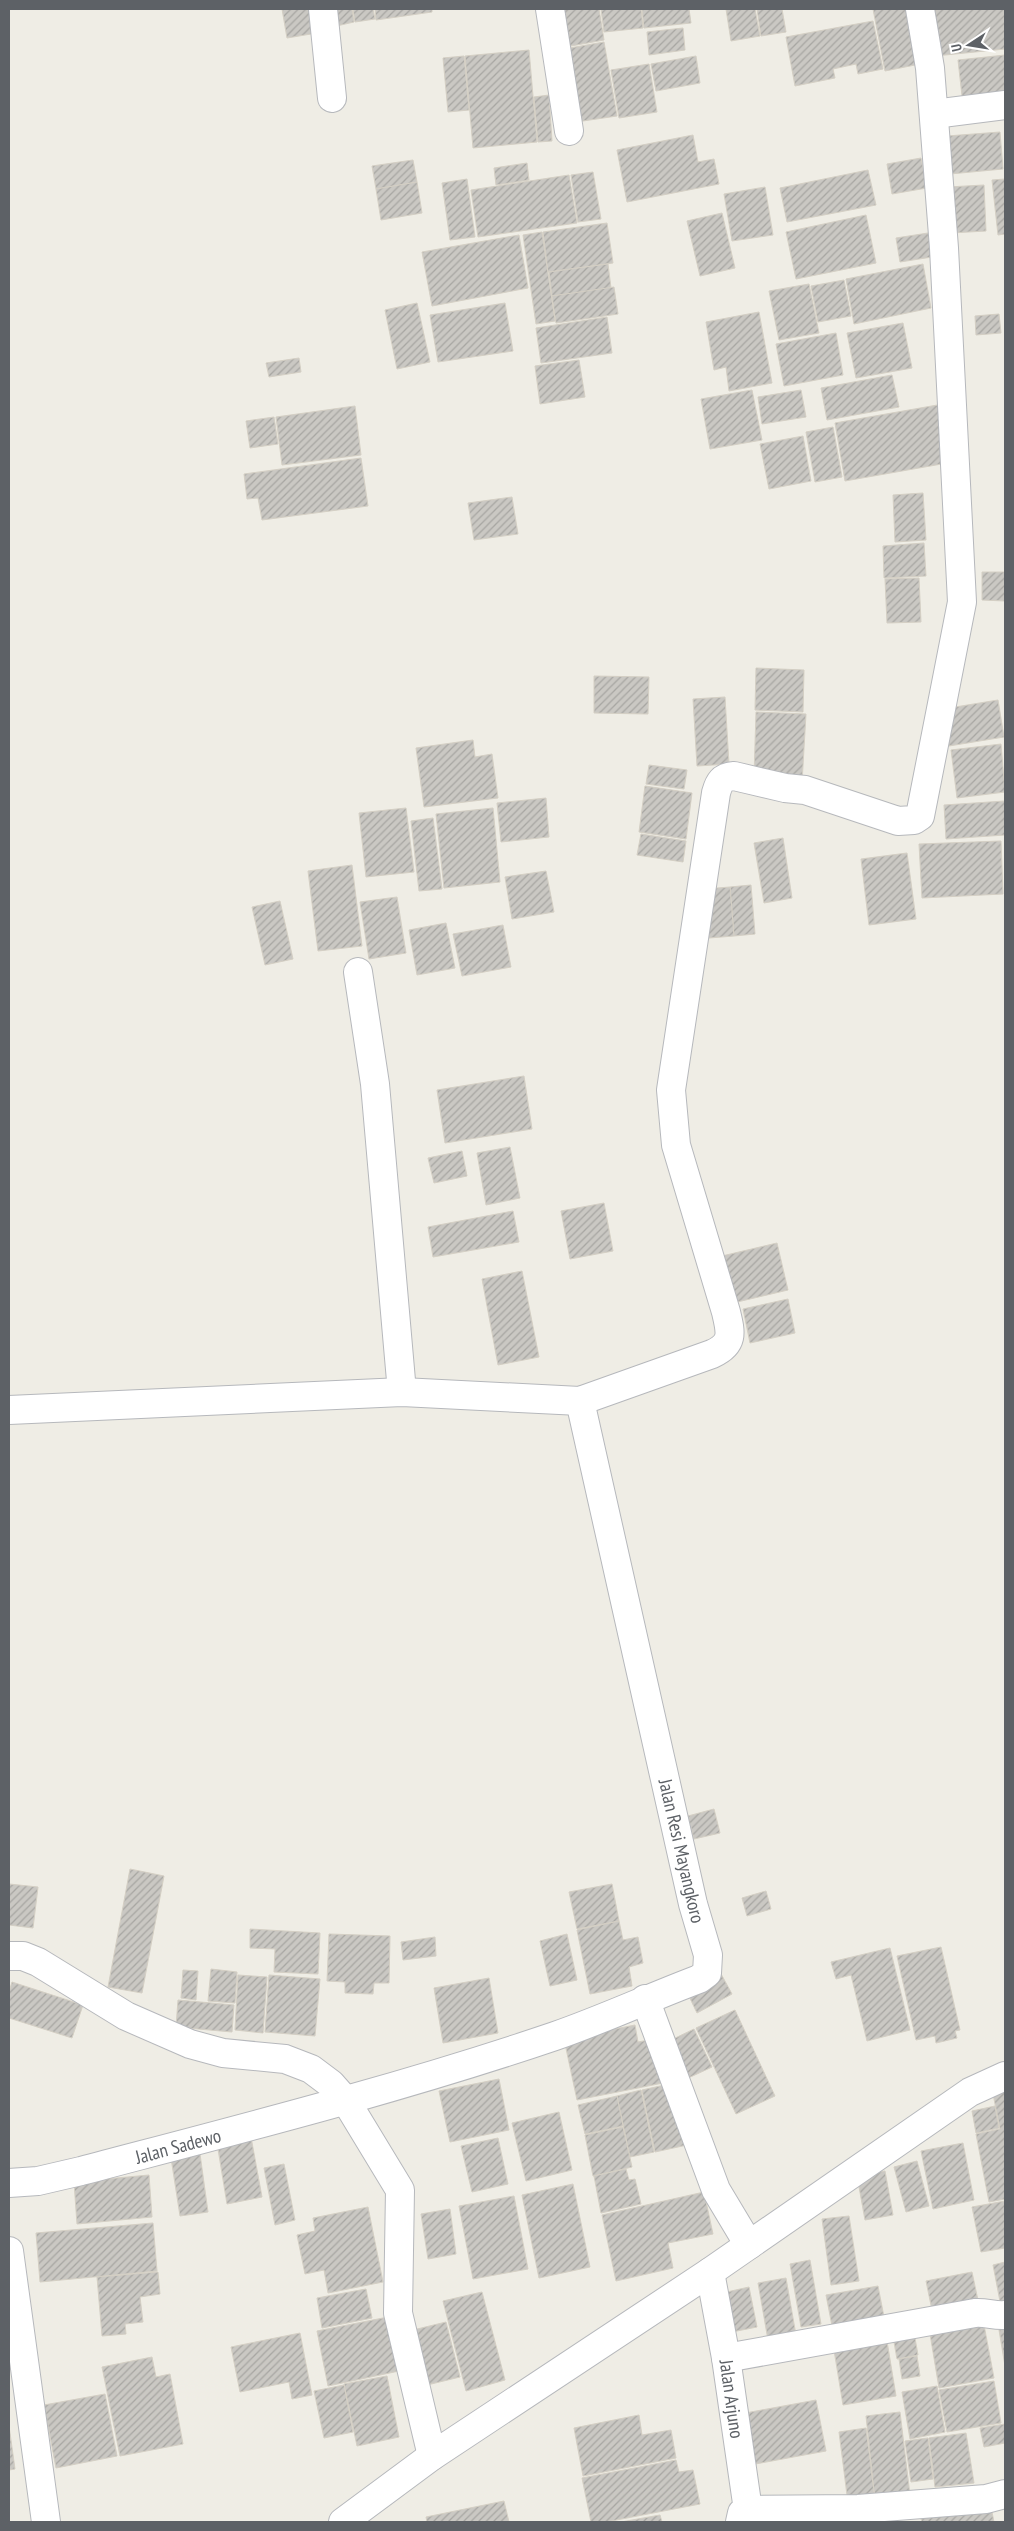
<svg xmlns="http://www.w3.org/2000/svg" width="1014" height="2531" font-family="'PT Sans Narrow',sans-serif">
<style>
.building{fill:url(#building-hatch);stroke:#d4cfc4}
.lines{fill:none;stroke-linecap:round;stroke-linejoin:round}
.minor-casing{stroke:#b6b8bc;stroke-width:30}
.minor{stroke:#fff;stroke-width:28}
.labels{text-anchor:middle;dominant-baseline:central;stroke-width:4;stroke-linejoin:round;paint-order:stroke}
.street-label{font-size:19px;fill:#5d6166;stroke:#fff}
</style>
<defs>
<pattern id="building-hatch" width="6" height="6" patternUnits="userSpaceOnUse" patternTransform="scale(1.25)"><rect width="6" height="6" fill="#cac8c3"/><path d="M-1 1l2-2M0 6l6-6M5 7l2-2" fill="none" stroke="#a7a6a2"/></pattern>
</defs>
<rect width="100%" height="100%" fill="#efede5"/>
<g class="building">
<path d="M282 9H313L317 33 287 38Z"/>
<path d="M330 9H352L354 22 332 27Z"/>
<path d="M353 9H373L375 19 355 22Z"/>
<path d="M375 9H432V12L376 20Z"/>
<path d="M554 9H599L604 40 560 48Z"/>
<path d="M601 9H641L643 28 604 32Z"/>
<path d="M642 9H689L691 23 644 28Z"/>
<path d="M726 9H755L760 36 731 41Z"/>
<path d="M757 9H782L786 32 761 36Z"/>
<path d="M873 9H909L920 64 885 71Z"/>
<path d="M948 9H1005V49L935 56 931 10Z"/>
<path d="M873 21 883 69 858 74 856 64 833 69 835 78 795 86 786 37Z"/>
<path d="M683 28 685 50 649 55 647 32Z"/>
<path d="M604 42 617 116 576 122 564 49Z"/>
<path d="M529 50 537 142 473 148 465 56Z"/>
<path d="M1005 55V101L963 105 958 60Z"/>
<path d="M464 56 469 110 448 112 443 58Z"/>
<path d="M696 56 700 83 656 91 651 64Z"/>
<path d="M649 64 657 112 619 118 611 70Z"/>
<path d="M549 95 552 141 538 142 534 97Z"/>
<path d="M1000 132 1003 169 950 174 947 136Z"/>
<path d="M693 135 698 162 714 159 719 184 627 202 617 150Z"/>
<path d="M921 158 927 188 892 194 887 164Z"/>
<path d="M413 160 417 182 376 189 372 166Z"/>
<path d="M527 163 529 180 496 185 494 168Z"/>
<path d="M868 170 876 205 787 222 780 188Z"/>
<path d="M593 172 601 219 578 222 571 175Z"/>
<path d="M569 175 577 223 478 237 471 190Z"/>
<path d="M467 179 475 237 450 240 442 183Z"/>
<path d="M1005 179V234L998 235 992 180Z"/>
<path d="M417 182 422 213 381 220 376 189Z"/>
<path d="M984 185 986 231 951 233 948 187Z"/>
<path d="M765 187 773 235 732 241 724 194Z"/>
<path d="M722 213 735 268 700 276 687 221Z"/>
<path d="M866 215 876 263 796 279 786 232Z"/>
<path d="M607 223 613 263 548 272 543 232Z"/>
<path d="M542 232 555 321 536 324 523 235Z"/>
<path d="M928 233 932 257 900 262 896 238Z"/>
<path d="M519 235 528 288 432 306 422 252Z"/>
<path d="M608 264 611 288 552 296 549 272Z"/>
<path d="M923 264 931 308 854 324 846 279Z"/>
<path d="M844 280 851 316 818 322 811 286Z"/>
<path d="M809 284 819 333 779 340 769 291Z"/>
<path d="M614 287 618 314 556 323 552 296Z"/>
<path d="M417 303 430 362 397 369 385 310Z"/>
<path d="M505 303 513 351 438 362 430 315Z"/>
<path d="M759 312 772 383 729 391 726 367 714 370 706 322Z"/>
<path d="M999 314 1001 333 976 335 975 316Z"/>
<path d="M607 317 612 353 541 363 536 328Z"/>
<path d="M903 323 912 368 856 378 847 333Z"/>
<path d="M836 333 843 375 784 386 776 344Z"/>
<path d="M299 358 301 372 269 377 266 363Z"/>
<path d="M579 360 585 397 540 404 535 366Z"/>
<path d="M892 375 899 407 827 420 821 388Z"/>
<path d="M752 390 762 440 710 449 701 399Z"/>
<path d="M801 390 806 417 762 424 758 397Z"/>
<path d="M943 404 953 462 845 481 835 423Z"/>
<path d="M355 406 361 455 282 465 276 417Z"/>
<path d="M274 417 278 444 250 448 246 421Z"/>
<path d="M833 427 842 477 815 482 806 432Z"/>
<path d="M803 436 811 481 769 489 760 444Z"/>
<path d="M361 458 368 506 262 520 258 498 247 499 244 474Z"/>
<path d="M923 493 926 540 895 542 893 495Z"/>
<path d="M512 497 518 534 474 540 468 503Z"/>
<path d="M924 543 926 576 884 578 883 546Z"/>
<path d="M982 572H1005V601L982 600Z"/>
<path d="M919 578 921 622 887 623 885 579Z"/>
<path d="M756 668 804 670 803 712 755 710Z"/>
<path d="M594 676 649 677 648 714 594 713Z"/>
<path d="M725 697 729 764 697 766 693 699Z"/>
<path d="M998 700 1004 737 949 746 943 709Z"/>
<path d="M756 712 806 714 802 783 754 776Z"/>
<path d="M473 740 475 757 492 754 498 798 424 807 416 748Z"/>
<path d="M1001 744 1005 792 957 798 951 750Z"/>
<path d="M649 765 687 770 684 789 646 784Z"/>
<path d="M645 786 692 793 686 839 639 832Z"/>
<path d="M546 798 549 837 501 842 497 803Z"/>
<path d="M1005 801V835L946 839 944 805Z"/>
<path d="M406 808 414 872 366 877 359 813Z"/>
<path d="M493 808 500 882 444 888 436 814Z"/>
<path d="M433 818 442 889 419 891 411 821Z"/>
<path d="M641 834 686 841 683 862 637 855Z"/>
<path d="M783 838 792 898 764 903 754 843Z"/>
<path d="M1001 841 1003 894 922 898 919 844Z"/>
<path d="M907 853 916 919 869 925 861 859Z"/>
<path d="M352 865 362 946 318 951 308 871Z"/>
<path d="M546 871 554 912 512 919 505 877Z"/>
<path d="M751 885 755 934 734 936 730 887Z"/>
<path d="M730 887 734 936 709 938 705 889Z"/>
<path d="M397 897 406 953 369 959 360 902Z"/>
<path d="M280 901 293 959 265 965 252 907Z"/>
<path d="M446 923 455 968 417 975 409 930Z"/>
<path d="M503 925 511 967 462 976 453 934Z"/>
<path d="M524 1076 532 1129 445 1143 437 1090Z"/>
<path d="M510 1147 520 1198 486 1205 477 1153Z"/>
<path d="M462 1151 467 1176 434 1183 428 1158Z"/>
<path d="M604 1203 613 1251 570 1259 561 1211Z"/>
<path d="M513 1211 519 1242 433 1257 428 1227Z"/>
<path d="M777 1243 788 1290 733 1303 722 1256Z"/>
<path d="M522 1271 539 1357 498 1365 482 1279Z"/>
<path d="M788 1299 795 1333 750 1343 743 1309Z"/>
<path d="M714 1809 720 1833 694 1839 688 1816Z"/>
<path d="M130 1869 164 1876 142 1993 108 1987Z"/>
<path d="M9 1884 38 1887 33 1928 9 1925Z"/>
<path d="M612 1884 619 1921 577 1929 569 1892Z"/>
<path d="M766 1891 771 1909 747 1916 742 1898Z"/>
<path d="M619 1921 623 1940 638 1937 643 1963 629 1967 632 1986 590 1994 577 1930Z"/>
<path d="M250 1929 320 1933 318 1974 274 1972 275 1949 250 1948Z"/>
<path d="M329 1934 390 1936 389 1983H374L373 1994 345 1993V1982L327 1981Z"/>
<path d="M567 1934 577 1980 550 1986 540 1941Z"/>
<path d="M435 1937 436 1956 403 1960 401 1942Z"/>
<path d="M941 1947 960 2030 955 2031 957 2038 936 2043 935 2036 916 2040 897 1956Z"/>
<path d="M890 1948 910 2030 867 2041 851 1975 836 1979 831 1962Z"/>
<path d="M211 1969 237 1972 235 2003 208 2001Z"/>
<path d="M183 1970 198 1971 196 2000 181 1998Z"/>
<path d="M720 1972 732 1994 697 2013 686 1990Z"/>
<path d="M238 1975 267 1977 263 2033 235 2030Z"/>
<path d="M269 1975 320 1979 315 2036 265 2032Z"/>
<path d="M489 1978 498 2033 443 2043 434 1988Z"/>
<path d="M12 1982 83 2005 72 2038 9 2018V1992Z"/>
<path d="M178 2000 234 2005 232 2032 176 2027Z"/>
<path d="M735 2010 775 2096 736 2114 696 2028Z"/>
<path d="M635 2025 638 2042 654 2039 663 2083 577 2100 564 2039Z"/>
<path d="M694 2029 712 2067 684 2080 667 2042Z"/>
<path d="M499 2079 509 2130 450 2142 439 2091Z"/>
<path d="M674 2083 687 2145 655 2152 642 2090Z"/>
<path d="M641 2090 654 2152 630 2157 617 2096Z"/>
<path d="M1005 2092V2199L989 2202 976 2134 1000 2129 993 2094Z"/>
<path d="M617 2096 623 2126 585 2134 578 2105Z"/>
<path d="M995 2106 999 2128 976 2133 972 2111Z"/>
<path d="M559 2112 572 2170 526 2181 512 2123Z"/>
<path d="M623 2127 632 2167 593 2176 585 2135Z"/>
<path d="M251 2137 262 2197 227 2204 217 2143Z"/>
<path d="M498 2138 508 2184 472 2192 461 2146Z"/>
<path d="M963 2143 974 2200 933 2209 921 2151Z"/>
<path d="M200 2154 208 2212 180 2216 171 2158Z"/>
<path d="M917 2161 929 2206 906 2212 894 2167Z"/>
<path d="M284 2164 295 2220 275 2225 264 2168Z"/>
<path d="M626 2169 629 2180 635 2179 641 2204 601 2213 594 2176Z"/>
<path d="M885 2171 893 2215 865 2220 857 2176Z"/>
<path d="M149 2175 152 2217 77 2224 74 2182Z"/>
<path d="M573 2184 590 2267 539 2278 522 2195Z"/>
<path d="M704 2192 713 2234 668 2243 673 2268 616 2281 602 2215Z"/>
<path d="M514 2196 528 2269 473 2279 459 2206Z"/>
<path d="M1005 2201V2248L981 2252 972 2207Z"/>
<path d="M368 2207 383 2282 328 2293 324 2270 305 2274 297 2235 315 2231 313 2218Z"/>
<path d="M450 2209 456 2254 428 2259 421 2214Z"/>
<path d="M849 2216 859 2281 831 2285 822 2219Z"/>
<path d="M153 2223 157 2271 40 2282 36 2233Z"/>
<path d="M810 2260 821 2324 801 2327 790 2264Z"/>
<path d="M1005 2262V2311L1002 2312 993 2265Z"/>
<path d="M158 2272 160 2294 140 2297 143 2322 125 2324 126 2334 102 2336 97 2277Z"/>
<path d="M972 2272 979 2305 933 2315 926 2281Z"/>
<path d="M786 2278 796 2335 768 2340 758 2283Z"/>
<path d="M878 2286 885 2322 833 2331 826 2295Z"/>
<path d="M749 2287 757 2327 727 2333 718 2294Z"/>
<path d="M366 2289 372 2318 322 2328 317 2298Z"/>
<path d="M482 2292 505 2380 466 2391 443 2301Z"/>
<path d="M388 2317 399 2371 328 2386 317 2331Z"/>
<path d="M446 2322 460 2377 423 2386 409 2331Z"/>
<path d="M984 2325 994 2378 939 2388 930 2334Z"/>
<path d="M913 2327 918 2355 897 2359 892 2331Z"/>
<path d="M1005 2329V2366L999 2330Z"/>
<path d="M300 2333 312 2395 292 2399 289 2382 240 2392 231 2347Z"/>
<path d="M886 2335 896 2396 843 2405 833 2344Z"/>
<path d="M917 2356 920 2376 902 2379 899 2359Z"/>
<path d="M152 2357 156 2377 170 2374 183 2444 120 2456 102 2367Z"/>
<path d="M387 2376 399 2437 357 2446 344 2384Z"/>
<path d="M994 2381 1001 2423 947 2432 939 2390Z"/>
<path d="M344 2385 353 2432 324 2438 314 2391Z"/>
<path d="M937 2386 945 2432 910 2439 902 2392Z"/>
<path d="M105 2394 117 2456 56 2468 44 2405Z"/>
<path d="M816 2400 826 2451 750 2465 740 2414Z"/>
<path d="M900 2412 910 2495 875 2500 866 2416Z"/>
<path d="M639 2415 642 2435 671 2430 676 2458 583 2476 574 2428Z"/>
<path d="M1005 2424V2443L984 2447 980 2428Z"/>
<path d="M9 2426 15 2469 9 2470Z"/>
<path d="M866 2428 875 2500 848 2503 839 2432Z"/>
<path d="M966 2433 974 2483 935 2487 929 2438Z"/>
<path d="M928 2438 933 2479 911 2482 905 2441Z"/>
<path d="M676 2460 679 2472 693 2470 700 2504 606 2522H591L582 2478Z"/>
<path d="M504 2501 509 2522H427L426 2517Z"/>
<path d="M991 2507 994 2522H922L921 2519Z"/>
<path d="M660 2515 662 2522H621Z"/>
</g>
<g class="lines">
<g class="minor-casing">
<g id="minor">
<path d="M323 9 332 98"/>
<path d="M550 9 569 131"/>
<path d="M934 114 1005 105"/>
<path d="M358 972 375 1084 402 1392"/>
<path d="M9 1410 402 1392 580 1401 712 1354C734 1344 731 1333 726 1312L676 1145 671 1090 716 793C719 782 722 777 734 776L785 788 805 790 898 821 914 820 920 816 962 602 944 248 930 68 920 9"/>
<path d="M9 1956H23L38 1962 126 2016 190 2044 223 2053 285 2059 311 2069 331 2084 346 2101 400 2190 398 2313 432 2456"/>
<path d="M645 1999 716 2190 749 2245"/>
<path d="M9 2183 38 2181 81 2171C240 2129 399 2089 555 2036 604 2019 651 1997 699 1979L707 1973 708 1955 693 1904 580 1401"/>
<path d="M9 2251 46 2522"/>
<path d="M710 2272 726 2358 748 2510 742 2513 740 2522"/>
<path d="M726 2358 975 2313C986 2312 994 2316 1005 2315"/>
<path d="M748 2510 858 2509 986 2499 1005 2494"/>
<path d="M343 2522 432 2456 710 2272 970 2092 1005 2076"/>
</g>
</g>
<use href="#minor" class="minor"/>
</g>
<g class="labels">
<g class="street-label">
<text transform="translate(682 1851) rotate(77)">Jalan Resi Mayangkoro</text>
<text transform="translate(178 2146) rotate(-15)">Jalan Sadewo</text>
<text transform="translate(732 2399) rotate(82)">Jalan Arjuno</text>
</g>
</g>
<rect width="1014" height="2531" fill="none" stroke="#5d6166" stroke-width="20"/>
<g transform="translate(969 45) rotate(258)" stroke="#ffffff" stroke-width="4" paint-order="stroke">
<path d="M0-4L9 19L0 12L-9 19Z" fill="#5d6166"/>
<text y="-8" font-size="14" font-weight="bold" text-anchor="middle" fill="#5d6166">U</text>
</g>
</svg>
